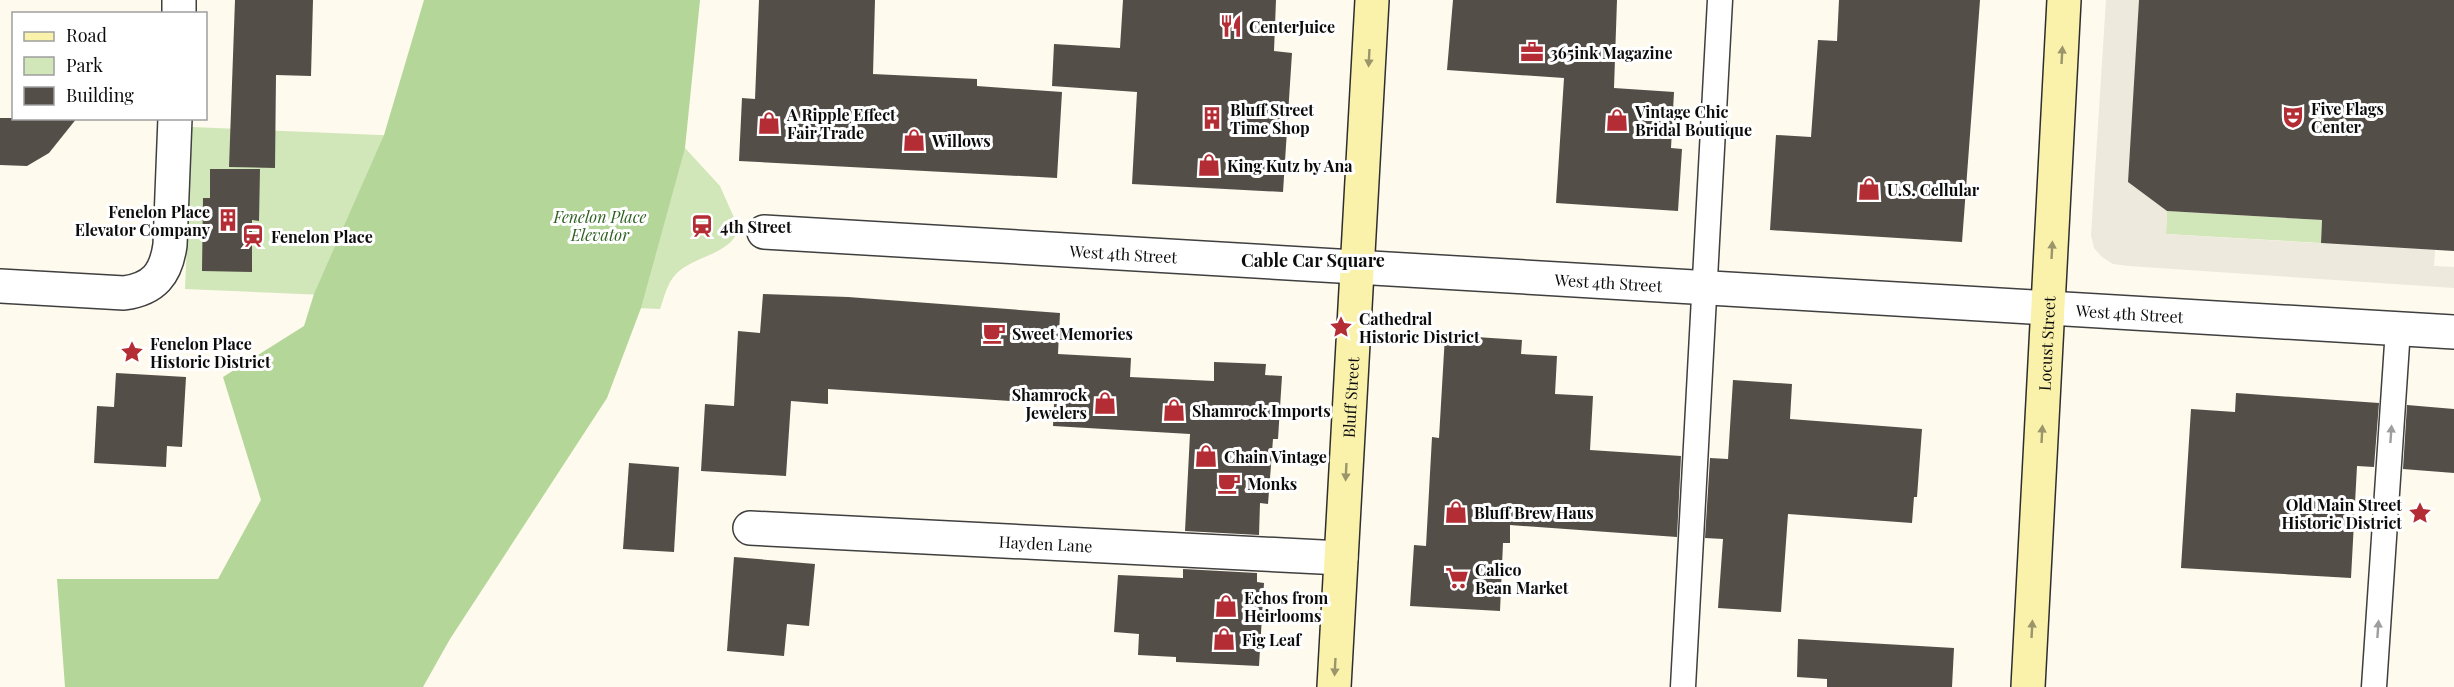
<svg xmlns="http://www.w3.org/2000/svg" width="2454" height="687" font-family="'Playfair Display',serif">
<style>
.green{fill:#d1e6b9}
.forest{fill:#b5d699}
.plaza{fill:#ede9dd}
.building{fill:#544e49}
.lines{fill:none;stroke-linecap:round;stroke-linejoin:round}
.lane-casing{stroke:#3f3f3f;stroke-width:27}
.street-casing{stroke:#3f3f3f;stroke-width:36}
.secondary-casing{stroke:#2e2e2e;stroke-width:36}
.lane{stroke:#fff;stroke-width:24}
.street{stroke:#fff;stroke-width:33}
.secondary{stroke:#faf1ab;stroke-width:33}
.oneway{fill:#9b956b}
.oneway2{fill:#9e9e9e}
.labels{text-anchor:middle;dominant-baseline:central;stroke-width:6;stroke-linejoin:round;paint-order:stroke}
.poi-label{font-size:16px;font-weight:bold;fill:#0c0c0c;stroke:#fff;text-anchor:start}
.park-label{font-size:16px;font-style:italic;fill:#2e6021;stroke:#fff}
.street-label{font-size:16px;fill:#0c0c0c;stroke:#fff}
.neighbourhood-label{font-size:18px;font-weight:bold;fill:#0c0c0c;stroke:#fff}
</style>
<rect width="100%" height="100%" fill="#fefaed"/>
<g class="green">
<path d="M192 127 685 148 720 186 739 229C730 255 693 256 676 274 667 283 664 298 660 309L185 289Z"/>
<path d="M2167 211 2322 220 2321 243 2166 234Z"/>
</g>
<path class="forest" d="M424 0H700L685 148 641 308 607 398 450 639 423 687H65L57 579H218L261 500 223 377 304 326 314 294 384 135Z"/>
<path class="plaza" d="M2106 0H2139L2129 182 2167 211 2166 234 2435 250 2434 266 2454 267V288L2129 266 2113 264 2102 257 2094 248 2091 235Z"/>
<g class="building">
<path d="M235 0H313L311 76 276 75 275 168 229 167Z"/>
<path d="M759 0H875L873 74 977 79V86L1062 92 1057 178 739 161 742 98 755 99Z"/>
<path d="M1123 0H1276L1274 51 1292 53 1283 192 1132 184 1137 92 1052 86 1054 44 1120 48Z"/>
<path d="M1453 0H1617L1614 88 1674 92 1671 148 1682 149 1678 211 1556 203 1564 78 1447 70Z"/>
<path d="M1839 0H1980L1962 242 1770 230 1776 135 1811 137 1818 40 1837 41Z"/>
<path d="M2139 0H2454V251L2321 243 2322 220 2167 211 2128 182Z"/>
<path d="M0 118H77L49 153 27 166 0 165Z"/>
<path d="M210 169H260L259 221 252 220V272L202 271 203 198H210Z"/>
<path d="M763 294 848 297 1060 313 1058 354 1131 358 1130 377 1214 381V362L1266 364 1265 375 1282 376 1278 439H1273L1268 504 1260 503 1259 535 1185 531 1190 434 1053 426 1054 404 828 389V404L791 401 786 476 701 471 705 404 734 406 738 331 760 333Z"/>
<path d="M1445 335 1522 340 1521 354 1557 356 1555 394 1593 396 1590 450 1681 456 1677 537 1510 525V543H1503L1500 611 1410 606 1414 545 1426 546 1432 437 1439 438Z"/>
<path d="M116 373 186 377 182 447 167 446 166 467 94 463 97 406 114 407Z"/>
<path d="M1733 380 1792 384 1790 419 1922 429 1917 497H1914L1912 523 1788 514 1781 612 1718 608 1723 539 1705 538 1710 458 1728 459Z"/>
<path d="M2236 393 2379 403 2374 467 2357 466 2351 578 2181 568 2191 409 2235 412Z"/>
<path d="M2407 405 2454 409V473L2403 469Z"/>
<path d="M629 463 679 467 674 552 623 549Z"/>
<path d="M734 557 815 564 809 626 787 624 784 656 727 651Z"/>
<path d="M1183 569 1257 573V582L1264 583 1259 666 1176 662V657L1138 655 1139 634 1114 632 1118 575 1183 578Z"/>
<path d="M1798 639 1954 648 1952 687H1827V679L1797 677Z"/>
</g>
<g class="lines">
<g class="lane-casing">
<g id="lane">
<path d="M1683 687 1720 0"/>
<path d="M2374 687 2398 329"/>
</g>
</g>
<g class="street-casing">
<g id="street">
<path d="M179 14V0"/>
<path id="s1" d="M764 232 2454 332"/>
<path d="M0 286 124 293C154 289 166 274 170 245L175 118"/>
<path id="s2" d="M750 528 1341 558"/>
</g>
</g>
<g class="secondary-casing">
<g id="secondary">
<path id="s3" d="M1334 687 1372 0"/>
<path id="s4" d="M2028 687 2064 0"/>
</g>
</g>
<use href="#lane" class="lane"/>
<use href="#street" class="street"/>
<use href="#secondary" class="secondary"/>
</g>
<defs><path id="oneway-solid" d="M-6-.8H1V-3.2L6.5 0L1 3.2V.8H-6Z" transform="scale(1.5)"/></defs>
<g class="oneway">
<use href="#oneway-solid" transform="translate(2062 55) rotate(-87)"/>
<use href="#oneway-solid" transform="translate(1369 58) rotate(93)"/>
<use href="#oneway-solid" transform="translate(2052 250) rotate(-87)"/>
<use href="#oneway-solid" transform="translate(2042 434) rotate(-87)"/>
<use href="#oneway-solid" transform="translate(1346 472) rotate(93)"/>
<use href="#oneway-solid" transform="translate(2032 629) rotate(-87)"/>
<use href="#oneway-solid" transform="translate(1335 667) rotate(93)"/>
</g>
<g class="oneway2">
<use href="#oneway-solid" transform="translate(2391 434) rotate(-86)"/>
<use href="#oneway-solid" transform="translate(2378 629) rotate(-86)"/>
</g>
<defs>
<g id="restaurant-bare" transform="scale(1.8)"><path d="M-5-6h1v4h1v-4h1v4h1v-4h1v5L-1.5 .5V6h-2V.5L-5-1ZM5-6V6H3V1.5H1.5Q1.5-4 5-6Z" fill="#b42c34" stroke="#fff" stroke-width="2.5" paint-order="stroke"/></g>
<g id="office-bare" transform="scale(1.8)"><path d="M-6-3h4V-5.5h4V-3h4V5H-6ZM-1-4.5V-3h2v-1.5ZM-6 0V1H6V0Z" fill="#b42c34" stroke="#fff" stroke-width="2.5" paint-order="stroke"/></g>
<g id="theatre-bare" transform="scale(1.8)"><path d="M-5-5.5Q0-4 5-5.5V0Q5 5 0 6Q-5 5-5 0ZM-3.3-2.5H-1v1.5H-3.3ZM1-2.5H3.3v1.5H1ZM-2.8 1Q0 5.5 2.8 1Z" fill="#b42c34" stroke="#fff" stroke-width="2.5" paint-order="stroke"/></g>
<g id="building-bare" transform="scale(1.8)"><path d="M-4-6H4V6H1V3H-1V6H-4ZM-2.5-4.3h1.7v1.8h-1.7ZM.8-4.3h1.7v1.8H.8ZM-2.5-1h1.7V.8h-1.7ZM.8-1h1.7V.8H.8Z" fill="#b42c34" stroke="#fff" stroke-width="2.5" paint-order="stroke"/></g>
<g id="shop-bare" transform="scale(1.8)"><path d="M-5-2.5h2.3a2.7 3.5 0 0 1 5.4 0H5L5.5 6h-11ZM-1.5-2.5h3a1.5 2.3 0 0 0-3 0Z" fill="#b42c34" stroke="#fff" stroke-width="2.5" paint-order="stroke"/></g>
<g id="station-bare" transform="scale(1.8)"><path d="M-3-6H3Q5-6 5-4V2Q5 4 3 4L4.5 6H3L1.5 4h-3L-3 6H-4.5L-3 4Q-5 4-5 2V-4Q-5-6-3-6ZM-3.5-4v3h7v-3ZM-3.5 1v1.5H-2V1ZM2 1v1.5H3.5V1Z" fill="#b42c34" stroke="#fff" stroke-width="2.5" paint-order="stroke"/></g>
<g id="sight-bare" transform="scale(1.8)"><path d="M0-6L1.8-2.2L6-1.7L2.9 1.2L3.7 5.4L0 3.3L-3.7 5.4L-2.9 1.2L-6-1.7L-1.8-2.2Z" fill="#b42c34" stroke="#fff" stroke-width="2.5" paint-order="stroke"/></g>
<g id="cafe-bare" transform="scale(1.8)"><path d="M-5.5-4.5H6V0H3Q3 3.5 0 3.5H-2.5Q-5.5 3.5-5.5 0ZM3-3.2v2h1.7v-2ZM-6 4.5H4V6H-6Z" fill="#b42c34" stroke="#fff" stroke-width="2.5" paint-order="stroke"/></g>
<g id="supermarket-bare" transform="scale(1.8)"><path d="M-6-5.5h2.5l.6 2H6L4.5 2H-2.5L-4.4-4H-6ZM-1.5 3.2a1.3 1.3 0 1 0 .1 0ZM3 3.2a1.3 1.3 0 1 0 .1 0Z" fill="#b42c34" stroke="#fff" stroke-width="2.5" paint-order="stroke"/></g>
</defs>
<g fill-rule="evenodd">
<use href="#restaurant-bare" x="1231" y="26"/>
<use href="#office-bare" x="1532" y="52"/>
<use href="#theatre-bare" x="2293" y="117"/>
<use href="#building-bare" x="1212" y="118"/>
<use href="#shop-bare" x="1617" y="120"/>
<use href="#shop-bare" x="769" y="123"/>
<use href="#shop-bare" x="914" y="140"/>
<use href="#shop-bare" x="1209" y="165"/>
<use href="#shop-bare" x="1869" y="189"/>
<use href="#building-bare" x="228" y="220"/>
<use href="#station-bare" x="702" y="226"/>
<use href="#station-bare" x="253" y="236"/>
<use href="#sight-bare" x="1341" y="327"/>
<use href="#cafe-bare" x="994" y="333"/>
<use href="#sight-bare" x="132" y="352"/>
<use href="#shop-bare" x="1105" y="403"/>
<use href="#shop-bare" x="1174" y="410"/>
<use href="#shop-bare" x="1206" y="456"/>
<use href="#cafe-bare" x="1229" y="483"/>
<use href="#shop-bare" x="1456" y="512"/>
<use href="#sight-bare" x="2420" y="513"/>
<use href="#supermarket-bare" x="1457" y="578"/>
<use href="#shop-bare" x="1226" y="606"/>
<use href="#shop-bare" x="1224" y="639"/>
</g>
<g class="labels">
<g class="poi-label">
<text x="1249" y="26">CenterJuice</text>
<text x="1550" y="52">365ink Magazine</text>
<text x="2311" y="108">Five Flags<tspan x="2311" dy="18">Center</tspan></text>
<text x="1230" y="109">Bluff Street<tspan x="1230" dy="18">Time Shop</tspan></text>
<text x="1635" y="111">Vintage Chic<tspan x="1635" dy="18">Bridal Boutique</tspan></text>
<text x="787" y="114">A Ripple Effect<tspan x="787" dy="18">Fair Trade</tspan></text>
<text x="932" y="140">Willows</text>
<text x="1227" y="165">King Kutz by Ana</text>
<text x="1887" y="189">U.S. Cellular</text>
<text x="210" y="211" text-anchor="end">Fenelon Place<tspan x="210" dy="18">Elevator Company</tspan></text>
<text x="720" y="226">4th Street</text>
<text x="271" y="236">Fenelon Place</text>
<text x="1359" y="318">Cathedral<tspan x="1359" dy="18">Historic District</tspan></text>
<text x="1012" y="333">Sweet Memories</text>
<text x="150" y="343">Fenelon Place<tspan x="150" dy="18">Historic District</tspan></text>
<text x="1087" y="394" text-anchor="end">Shamrock<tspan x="1087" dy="18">Jewelers</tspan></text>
<text x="1192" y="410">Shamrock Imports</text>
<text x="1224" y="456">Chain Vintage</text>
<text x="1247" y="483">Monks</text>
<text x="2402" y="504" text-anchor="end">Old Main Street<tspan x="2402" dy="18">Historic District</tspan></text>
<text x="1474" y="512">Bluff Brew Haus</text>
<text x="1475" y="569">Calico<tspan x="1475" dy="18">Bean Market</tspan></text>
<text x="1244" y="597">Echos from<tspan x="1244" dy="18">Heirlooms</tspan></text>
<text x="1242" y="639">Fig Leaf</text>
</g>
<g class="park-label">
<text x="600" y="216">Fenelon Place<tspan x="600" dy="18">Elevator</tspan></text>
</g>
<g class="street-label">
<text stroke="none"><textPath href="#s1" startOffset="360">West 4th Street</textPath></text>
<text stroke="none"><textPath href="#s1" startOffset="846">West 4th Street</textPath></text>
<text stroke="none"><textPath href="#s1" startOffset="1368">West 4th Street</textPath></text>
<text stroke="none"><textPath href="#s4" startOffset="344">Locust Street</textPath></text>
<text stroke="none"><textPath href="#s3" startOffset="290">Bluff Street</textPath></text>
<text stroke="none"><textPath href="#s2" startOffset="296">Hayden Lane</textPath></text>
</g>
<g class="neighbourhood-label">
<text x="1313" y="260">Cable Car Square</text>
</g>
</g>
<rect x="12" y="12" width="195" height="108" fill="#ffffff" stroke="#9e9e9e" stroke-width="1.5"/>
<rect x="24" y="32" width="30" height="9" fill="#faf1ab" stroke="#9e9e9e" stroke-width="1.5"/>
<text x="66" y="42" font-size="18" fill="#0c0c0c">Road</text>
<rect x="24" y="57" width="30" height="18" fill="#d1e6b9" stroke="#9e9e9e" stroke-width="1.5"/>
<text x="66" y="72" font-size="18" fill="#0c0c0c">Park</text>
<rect x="24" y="87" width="30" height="18" fill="#544e49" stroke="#9e9e9e" stroke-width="1.5"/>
<text x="66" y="102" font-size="18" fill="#0c0c0c">Building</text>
</svg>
